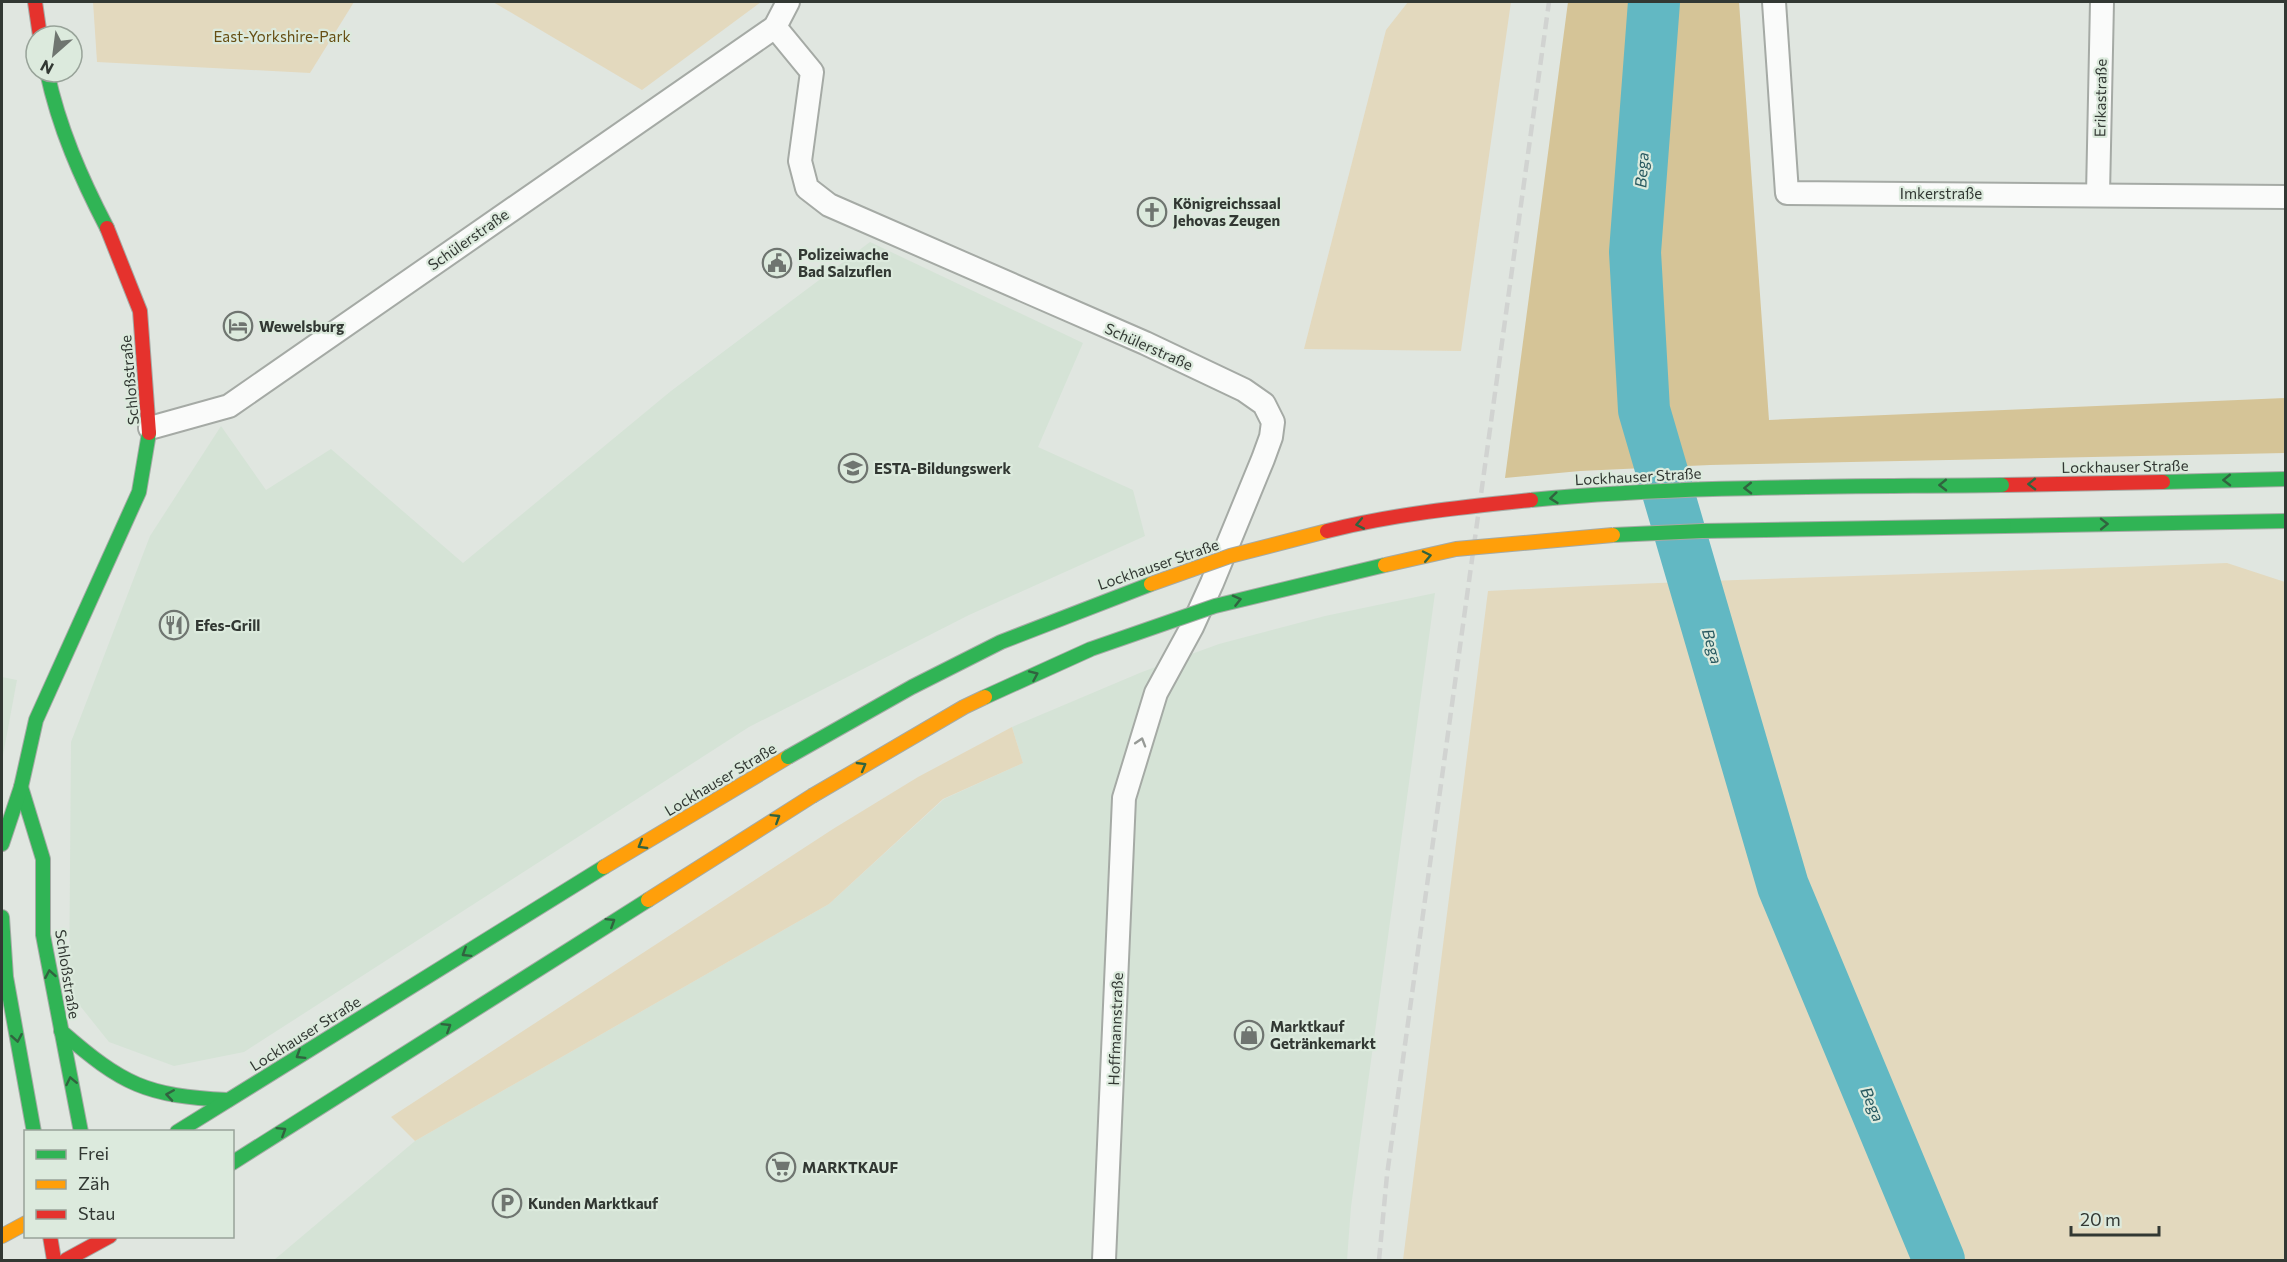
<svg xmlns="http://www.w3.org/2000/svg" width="2287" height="1262" font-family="Commissioner,sans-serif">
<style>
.built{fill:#d5e3d6}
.green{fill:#e3d9be}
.forest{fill:#d5c497}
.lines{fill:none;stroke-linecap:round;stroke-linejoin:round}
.river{stroke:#62b8c3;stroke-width:52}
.street-casing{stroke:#a5aaa5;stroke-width:26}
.fast-casing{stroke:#a5aaa5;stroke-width:16}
.slow-casing{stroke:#a5aaa5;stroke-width:16}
.jam-casing{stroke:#a5aaa5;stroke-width:16}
.street{stroke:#fafbfa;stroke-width:22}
.fast{stroke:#30b455;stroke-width:14}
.slow{stroke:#ff9f0a;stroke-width:14}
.jam{stroke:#e5322d;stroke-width:14}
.rail{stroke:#d1d3d1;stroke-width:4.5;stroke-dasharray:12 6;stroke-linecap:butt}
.fast-bridge-casing{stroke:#a5aaa5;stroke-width:16;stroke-linecap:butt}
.slow-bridge-casing{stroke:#a5aaa5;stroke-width:16;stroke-linecap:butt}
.jam-bridge-casing{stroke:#a5aaa5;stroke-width:16;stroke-linecap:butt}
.fast-bridge{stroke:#30b455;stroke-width:14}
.slow-bridge{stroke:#ff9f0a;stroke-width:14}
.jam-bridge{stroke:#e5322d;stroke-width:14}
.oneway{stroke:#31633f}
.oneway2{stroke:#969a96}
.labels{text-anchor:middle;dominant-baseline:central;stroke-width:4.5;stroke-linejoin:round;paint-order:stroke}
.park-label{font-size:15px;fill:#664e13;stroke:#dceadd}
.street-label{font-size:15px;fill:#323833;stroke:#dceadd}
.poi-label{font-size:15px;font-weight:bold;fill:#323833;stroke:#dceadd;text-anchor:start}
.water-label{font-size:16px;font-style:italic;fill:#285960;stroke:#dceadd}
</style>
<rect width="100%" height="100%" fill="#e0e6e0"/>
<g class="built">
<path d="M870 242 1083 343 1038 447 1133 490 1145 536 969 615 749 727 244 1052 174 1066 109 1042 69 992 71 742 150 536 221 426 266 490 331 449 463 563 671 391Z"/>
<path d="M1435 593 1351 1207 1347 1260H274L415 1141 829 904 944 799 1023 763 1012 727 1142 672 1219 644 1325 616Z"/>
<path d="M2 677 17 680 2 761Z"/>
</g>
<g class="green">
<path d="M93 2H354L310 73 97 62Z"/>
<path d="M493 2H761L642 90Z"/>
<path d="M1408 2H1511L1461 351 1304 349 1386 30Z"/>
<path d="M2227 563 2285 582V1260H1403L1488 591C1734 578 1981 573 2227 563Z"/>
<path d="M1012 727 1023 763 943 799 829 904 415 1141 391 1117 833 829 918 777Z"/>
</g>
<path class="forest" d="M1568 2H1739L1769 420 2285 398V453L1710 465 1580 471 1505 478Z"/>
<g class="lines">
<path class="river" d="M1654 2 1635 252 1644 410 1783 886 1939 1260"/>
<g class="street-casing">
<g id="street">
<path d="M1774 2 1787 193 2286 197"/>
<path d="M775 27 812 72 800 161 807 188 829 205 1145 343 1244 390 1264 404 1273 422 1271 437 1263 459 1212 583 1192 627 1156 693 1124 798 1104 1260"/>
<path d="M2098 194 2102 2"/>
<path d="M150 428 229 406 775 27 788 2"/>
</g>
</g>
<g class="fast-casing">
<g id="fast">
<path d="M47 72C59 128 81 178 107 228"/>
<path d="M2163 482 2286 479"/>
<path d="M2004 526 2286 521"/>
<path d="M21 787 43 859V935L81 1132"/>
<path d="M2 844 21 787 36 720 139 492 149 433"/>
<path d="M2 917 6 977 34 1132"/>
<path d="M61 1031C123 1085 146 1096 228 1100"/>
<path d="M177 1132 604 867"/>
<path d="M232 1163 648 900"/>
</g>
</g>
<g class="slow-casing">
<g id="slow">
<path d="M604 867 788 757"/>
<path d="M648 900 812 796"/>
<path d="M2 1236 26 1223"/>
</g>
</g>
<g class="jam-casing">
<g id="jam">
<path d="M35 2 40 36"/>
<path d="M107 228 140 311 149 433"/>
<path d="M2002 485 2163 482"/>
<path d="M50 1236 54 1260"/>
<path d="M66 1260 110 1236"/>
</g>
</g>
<use href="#street" class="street"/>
<use href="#fast" class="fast"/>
<use href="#slow" class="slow"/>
<use href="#jam" class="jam"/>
<path class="rail" d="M1379 1260 1387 1175 1549 2"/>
<g class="fast-bridge-casing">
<g id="fast-bridge">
<path d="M1531 500C1687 485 1845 487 2002 485"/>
<path d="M1613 535 1702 531 2004 526"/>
<path d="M985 697 1091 649 1215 606 1385 565"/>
<path d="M788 757 912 687 1001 642 1151 584"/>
</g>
</g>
<g class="slow-bridge-casing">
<g id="slow-bridge">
<path d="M1385 565 1456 549 1613 535"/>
<path d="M1151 584 1230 556 1327 531"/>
<path d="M812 796 964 707 985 697"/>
</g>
</g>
<g class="jam-bridge-casing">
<path id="jam-bridge" d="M1327 531C1394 514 1463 507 1531 500"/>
</g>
<use href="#fast-bridge" class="fast-bridge"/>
<use href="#slow-bridge" class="slow-bridge"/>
<use href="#jam-bridge" class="jam-bridge"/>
</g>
<defs><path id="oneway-chevron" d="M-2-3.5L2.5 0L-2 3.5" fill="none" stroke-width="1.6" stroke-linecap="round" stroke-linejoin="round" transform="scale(1.5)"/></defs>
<g class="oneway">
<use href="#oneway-chevron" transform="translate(2227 480) rotate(179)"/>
<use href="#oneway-chevron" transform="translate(2032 484) rotate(179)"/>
<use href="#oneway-chevron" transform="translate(1943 485) rotate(179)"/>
<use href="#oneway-chevron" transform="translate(1748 488) rotate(179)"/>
<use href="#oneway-chevron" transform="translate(1554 498) rotate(174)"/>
<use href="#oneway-chevron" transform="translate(1360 524) rotate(169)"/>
<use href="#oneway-chevron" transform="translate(2104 524) rotate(-1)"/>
<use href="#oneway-chevron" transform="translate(1427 556) rotate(-12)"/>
<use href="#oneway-chevron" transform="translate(1237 600) rotate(-14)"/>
<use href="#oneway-chevron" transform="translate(1034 675) rotate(-24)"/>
<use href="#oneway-chevron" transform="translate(862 766) rotate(-30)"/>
<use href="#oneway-chevron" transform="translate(776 818) rotate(-32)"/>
<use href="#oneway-chevron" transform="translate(642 845) rotate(149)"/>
<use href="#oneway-chevron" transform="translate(611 922) rotate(-32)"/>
<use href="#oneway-chevron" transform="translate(466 953) rotate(148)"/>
<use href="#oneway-chevron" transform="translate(50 974) rotate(-100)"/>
<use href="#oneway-chevron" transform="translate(447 1027) rotate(-32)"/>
<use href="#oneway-chevron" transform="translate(17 1038) rotate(80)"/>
<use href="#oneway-chevron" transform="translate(300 1055) rotate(148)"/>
<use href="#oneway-chevron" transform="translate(71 1081) rotate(-102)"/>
<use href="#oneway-chevron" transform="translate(170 1095) rotate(-171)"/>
<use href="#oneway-chevron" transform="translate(282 1131) rotate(-32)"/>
</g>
<use class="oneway2" href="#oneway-chevron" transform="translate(1141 742) rotate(-73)"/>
<defs>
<g id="church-ring" transform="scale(1.5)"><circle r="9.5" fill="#dceadd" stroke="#6f7570" stroke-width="1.5"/><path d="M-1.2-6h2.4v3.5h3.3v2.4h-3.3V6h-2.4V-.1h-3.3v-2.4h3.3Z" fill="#6f7570"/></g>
<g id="civic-ring" transform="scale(1.5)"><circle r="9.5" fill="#dceadd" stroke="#6f7570" stroke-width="1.5"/><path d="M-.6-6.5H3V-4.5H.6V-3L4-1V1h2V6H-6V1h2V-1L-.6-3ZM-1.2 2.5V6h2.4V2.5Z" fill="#6f7570"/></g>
<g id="hotel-ring" transform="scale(1.5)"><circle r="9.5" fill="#dceadd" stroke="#6f7570" stroke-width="1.5"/><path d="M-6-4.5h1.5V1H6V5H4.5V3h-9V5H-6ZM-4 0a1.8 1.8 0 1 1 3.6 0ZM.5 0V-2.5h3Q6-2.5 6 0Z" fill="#6f7570"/></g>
<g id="school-ring" transform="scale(1.5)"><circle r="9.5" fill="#dceadd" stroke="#6f7570" stroke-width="1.5"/><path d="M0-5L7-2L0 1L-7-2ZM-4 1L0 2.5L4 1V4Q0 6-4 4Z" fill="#6f7570"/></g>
<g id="restaurant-ring" transform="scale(1.5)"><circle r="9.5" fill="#dceadd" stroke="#6f7570" stroke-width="1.5"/><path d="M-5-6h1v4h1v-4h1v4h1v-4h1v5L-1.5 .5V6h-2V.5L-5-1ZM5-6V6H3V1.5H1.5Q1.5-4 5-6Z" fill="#6f7570"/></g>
<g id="shop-ring" transform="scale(1.5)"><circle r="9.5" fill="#dceadd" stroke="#6f7570" stroke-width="1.5"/><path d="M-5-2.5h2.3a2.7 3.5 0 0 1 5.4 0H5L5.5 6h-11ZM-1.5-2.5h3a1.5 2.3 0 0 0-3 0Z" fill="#6f7570"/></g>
<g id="supermarket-ring" transform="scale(1.5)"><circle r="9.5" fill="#dceadd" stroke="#6f7570" stroke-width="1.5"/><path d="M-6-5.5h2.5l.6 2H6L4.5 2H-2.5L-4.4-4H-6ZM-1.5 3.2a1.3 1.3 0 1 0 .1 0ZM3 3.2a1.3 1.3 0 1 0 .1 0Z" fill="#6f7570"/></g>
<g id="parking-ring" transform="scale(1.5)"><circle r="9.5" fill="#dceadd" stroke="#6f7570" stroke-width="1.5"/><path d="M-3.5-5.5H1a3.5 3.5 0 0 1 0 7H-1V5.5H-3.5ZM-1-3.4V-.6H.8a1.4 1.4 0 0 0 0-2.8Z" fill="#6f7570"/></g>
</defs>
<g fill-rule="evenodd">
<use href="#church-ring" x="1152" y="212"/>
<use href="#civic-ring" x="777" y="263"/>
<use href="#hotel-ring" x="238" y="326"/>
<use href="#school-ring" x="853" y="468"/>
<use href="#restaurant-ring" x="174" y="625"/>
<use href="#shop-ring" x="1249" y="1035"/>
<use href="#supermarket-ring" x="781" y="1167"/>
<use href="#parking-ring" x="507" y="1203"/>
</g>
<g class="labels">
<g class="park-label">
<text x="282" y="36">East-Yorkshire-Park</text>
</g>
<g class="street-label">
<text transform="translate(2100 98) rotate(-89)">Erikastraße</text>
<text x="1941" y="193">Imkerstraße</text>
<text transform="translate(468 239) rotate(-35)">Schülerstraße</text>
<text transform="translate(1149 346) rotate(24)">Schülerstraße</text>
<text transform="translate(129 380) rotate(-95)">Schloßstraße</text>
<text transform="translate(2125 466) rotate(-1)">Lockhauser Straße</text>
<text transform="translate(1638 476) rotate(-3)">Lockhauser Straße</text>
<text transform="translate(1158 564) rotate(-19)">Lockhauser Straße</text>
<text transform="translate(720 779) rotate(-31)">Lockhauser Straße</text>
<text transform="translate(68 974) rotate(81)">Schloßstraße</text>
<text transform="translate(1115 1029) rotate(-88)">Hoffmannstraße</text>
<text transform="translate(305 1033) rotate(-32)">Lockhauser Straße</text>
</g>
<g class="poi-label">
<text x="1173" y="203">Königreichssaal<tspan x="1173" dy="17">Jehovas Zeugen</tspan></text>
<text x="798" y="254">Polizeiwache<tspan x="798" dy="17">Bad Salzuflen</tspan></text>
<text x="259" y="326">Wewelsburg</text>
<text x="874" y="468">ESTA-Bildungswerk</text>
<text x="195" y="625">Efes-Grill</text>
<text x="1270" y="1026">Marktkauf<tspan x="1270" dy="17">Getränkemarkt</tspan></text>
<text x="802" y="1167">MARKTKAUF</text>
<text x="528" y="1203">Kunden Marktkauf</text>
</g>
<g class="water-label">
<text transform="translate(1641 170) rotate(-86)">Bega</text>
<text transform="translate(1713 646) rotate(74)">Bega</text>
<text transform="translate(1873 1104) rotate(67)">Bega</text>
</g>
</g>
<rect width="2287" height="1262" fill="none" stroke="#323833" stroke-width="6"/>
<rect x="24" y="1130" width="210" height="108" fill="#dceadd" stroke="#98a399" stroke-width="1.5"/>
<rect x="36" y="1150" width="30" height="9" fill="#30b455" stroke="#98a399" stroke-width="1.5"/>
<text x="78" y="1160" font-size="18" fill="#323833">Frei</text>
<rect x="36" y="1180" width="30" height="9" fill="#ff9f0a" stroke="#98a399" stroke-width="1.5"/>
<text x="78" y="1190" font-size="18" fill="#323833">Zäh</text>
<rect x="36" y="1210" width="30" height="9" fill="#e5322d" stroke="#98a399" stroke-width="1.5"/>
<text x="78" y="1220" font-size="18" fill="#323833">Stau</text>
<g transform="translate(54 54) rotate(208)"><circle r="28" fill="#dceadd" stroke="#98a399" stroke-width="1.5"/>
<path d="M0-4.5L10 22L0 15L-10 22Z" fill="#6f7570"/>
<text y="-9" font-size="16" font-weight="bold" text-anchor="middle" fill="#323833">N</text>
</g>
<path d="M2071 1226v9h88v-9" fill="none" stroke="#323833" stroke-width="3"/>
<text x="2080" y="1226" font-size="18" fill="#323833" stroke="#dceadd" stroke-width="4.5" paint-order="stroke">20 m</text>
</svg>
